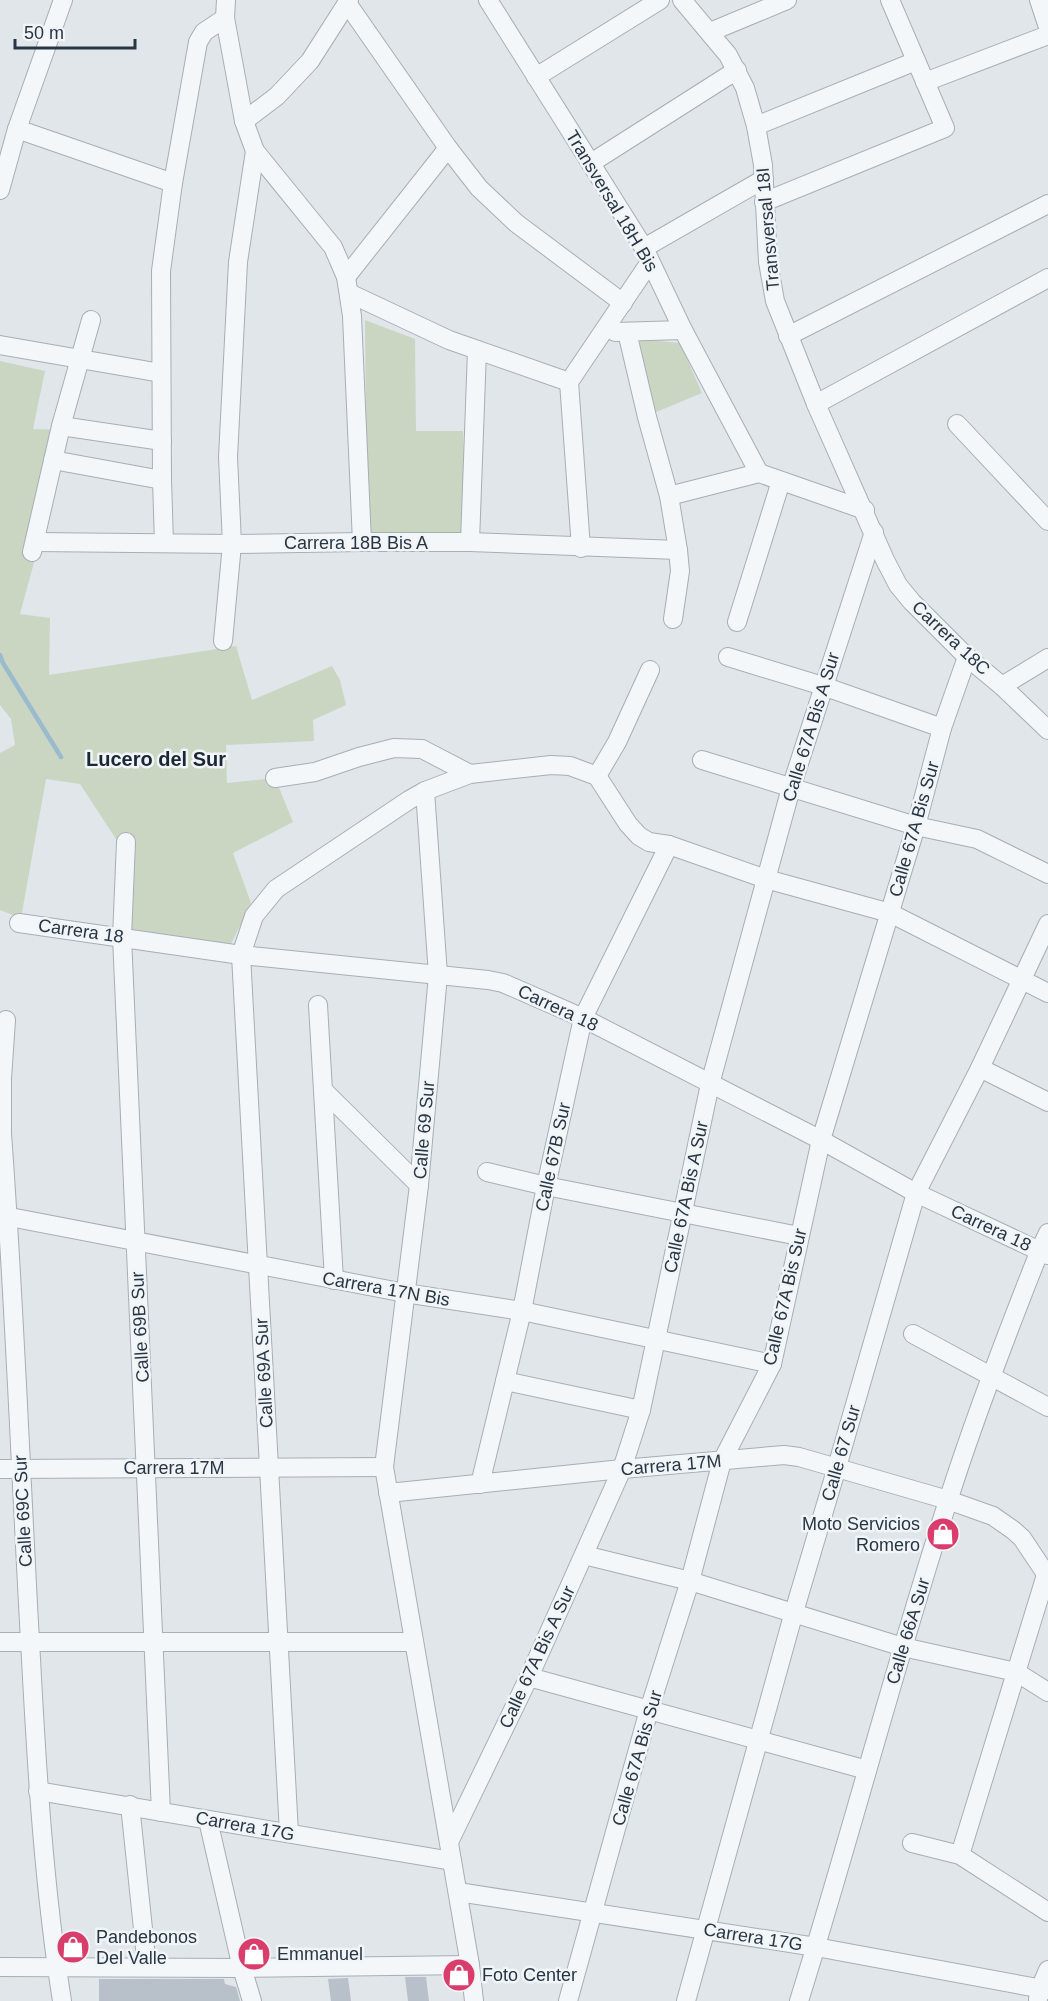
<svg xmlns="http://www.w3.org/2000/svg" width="1048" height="2001" font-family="Arial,sans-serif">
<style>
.green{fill:#cad6c2}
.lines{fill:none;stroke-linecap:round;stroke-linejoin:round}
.stream{stroke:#9abace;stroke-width:4.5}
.building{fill:#b8c0c9}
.minor-casing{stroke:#a6aeb6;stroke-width:20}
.minor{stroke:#f4f7f9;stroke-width:18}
.labels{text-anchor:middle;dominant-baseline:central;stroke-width:5;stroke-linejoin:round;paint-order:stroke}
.street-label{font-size:18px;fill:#283644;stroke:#f1f5f8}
.poi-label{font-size:18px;fill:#283644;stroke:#f1f5f8;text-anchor:start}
.neighbourhood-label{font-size:20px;font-weight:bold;fill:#1a2735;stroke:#f1f5f8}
</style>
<rect width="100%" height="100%" fill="#e1e6eb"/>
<g class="green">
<path d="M365 320 415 339 416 431H463L466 533 367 532Z"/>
<path d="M639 339 680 343 702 393 654 413Z"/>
<path d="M0 361 45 371 33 429 70 430 20 614 50 618 49 675 236 646 252 700 332 666 340 680 346 705 313 720 314 741 226 745 227 783 275 778 293 822 233 853 251 903 231 944 122 929 118 842 80 784 46 779 21 918 0 910V753L15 745 11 719 0 705Z"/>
</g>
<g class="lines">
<path class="stream" d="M0 655 3 663 61 757"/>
</g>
<g class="building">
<path d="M405 1977H426L429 2001H408Z"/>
<path d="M348 1978 351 2001H331L328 1979Z"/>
<path d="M99 1979H224L225 1984 236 1987 240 2001H99Z"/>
</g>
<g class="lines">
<g class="minor-casing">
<g id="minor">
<path d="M226 0 225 18 244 121 255 151 333 247 346 277 352 316 362 542"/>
<path d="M488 0 644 248 683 330 759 473"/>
<path d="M682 0 728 55 745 88 756 126 763 165 768 262 775 301 816 404 885 560 898 585 912 602 967 657 1002 686 1048 730"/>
<path d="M1039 0 1048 27"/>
<path d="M347 3 448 148 479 188 516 223 623 303"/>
<path d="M710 32 787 0"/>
<path d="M536 77 660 0"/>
<path d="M925 82 1048 35"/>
<path d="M244 121 277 96 310 61 349 0"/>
<path d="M756 126 916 61"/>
<path d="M17 129 173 183"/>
<path d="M591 163 737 70"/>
<path d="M0 190 17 129 63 0"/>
<path d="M764 202 945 128 890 0"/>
<path d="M644 248 764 179"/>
<path d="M346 277 448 148"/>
<path d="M349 293 449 340 569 382"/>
<path d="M615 332 683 330"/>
<path d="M627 332 647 417 669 496 678 550 680 571 673 619"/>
<path d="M788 336 1048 204"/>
<path d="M0 345 161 373"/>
<path d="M816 404 1048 278"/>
<path d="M957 424 1048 521"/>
<path d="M61 426 162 441"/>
<path d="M53 460 162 480"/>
<path d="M669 496 759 473 865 510"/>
<path d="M35 542 232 544 362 542H470L678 550"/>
<path d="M470 542 477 350"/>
<path d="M164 543 162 480 161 271 173 183 198 42 204 32 225 18"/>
<path d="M581 548 569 382 650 262"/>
<path d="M32 552 61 426 91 320"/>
<path d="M737 622 781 481"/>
<path d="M223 641 232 544 228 457 238 262 255 151"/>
<path d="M728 657 823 686 942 728"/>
<path d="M1002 686 1048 658"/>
<path d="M702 760 916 826 977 839 1048 874"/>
<path d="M597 776 617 742 650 670"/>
<path d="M275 778 315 772 359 757 394 748 422 749 470 774"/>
<path d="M425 791 438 975 419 1185 384 1467 470 1965 474 2001"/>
<path d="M126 842 122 937 161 1812"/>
<path d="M19 923 241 955 488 980 503 983 583 1018 821 1140 916 1193 1048 1255"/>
<path d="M318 1005 334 1280"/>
<path d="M6 1020 2 1079V1134C15 1309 21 1484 31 1659 37 1773 44 1888 62 2001"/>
<path d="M980 1068 1048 1102"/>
<path d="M323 1090 419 1185"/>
<path d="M487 1172 546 1186 799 1236"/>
<path d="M0 1215 405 1293 522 1311 772 1364"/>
<path d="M913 1334 1048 1407"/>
<path d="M505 1381 641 1410"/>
<path d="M0 1469 384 1467"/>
<path d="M480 1484 522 1311 546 1186 583 1018 669 845"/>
<path d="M388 1493 622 1469 784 1455 799 1457 948 1500 993 1516 1013 1530 1022 1538 1048 1577"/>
<path d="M584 1555 690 1581 903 1647 1016 1672 1048 1692"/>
<path d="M0 1642H414"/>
<path d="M529 1677 867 1770"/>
<path d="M38 1791 452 1861"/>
<path d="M130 1805 147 1967"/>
<path d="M208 1820 242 1968 252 2001"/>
<path d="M289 1833 241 955 254 916 276 889 409 800 425 791 470 774 551 765 570 766 597 776 628 824 639 836 649 842 669 845 766 879 890 913 1048 993"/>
<path d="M449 1842 529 1677 622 1469 641 1410 710 1084 791 788 874 532"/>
<path d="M912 1843 960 1855 1048 1912"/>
<path d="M960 1855 1046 1575"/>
<path d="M458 1892 816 1947 1048 1990"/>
<path d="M0 1967 242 1968 470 1965"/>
<path d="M1038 1999 1040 1989 1048 1970"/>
<path d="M568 2001 649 1710 690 1581 722 1461 772 1364 821 1140 916 826 942 728 967 657"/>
<path d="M686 2001 794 1612 837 1467 916 1193 980 1068 1048 924"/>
<path d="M799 2001C851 1835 894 1667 948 1501 975 1416 1007 1333 1040 1250L1048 1233"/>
</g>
</g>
<use href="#minor" class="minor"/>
</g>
<defs>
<g id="shop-disc" transform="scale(1.725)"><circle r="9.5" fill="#d93d6b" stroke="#f1f5f8"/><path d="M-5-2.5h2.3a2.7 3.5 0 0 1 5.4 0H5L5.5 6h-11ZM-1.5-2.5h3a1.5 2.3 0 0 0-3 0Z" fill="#fff"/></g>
</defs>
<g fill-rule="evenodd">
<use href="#shop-disc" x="943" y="1534"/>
<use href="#shop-disc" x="73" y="1947"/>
<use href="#shop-disc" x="254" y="1954"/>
<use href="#shop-disc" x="459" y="1975"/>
</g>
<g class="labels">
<g class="street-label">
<text transform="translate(612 201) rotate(59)">Transversal 18H Bis</text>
<text transform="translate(768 229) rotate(-95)">Transversal 18I</text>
<text x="356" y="543">Carrera 18B Bis A</text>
<text transform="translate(951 638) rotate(43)">Carrera 18C</text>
<text transform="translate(811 727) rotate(-73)">Calle 67A Bis A Sur</text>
<text transform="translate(914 829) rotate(-74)">Calle 67A Bis Sur</text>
<text transform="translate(81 931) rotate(8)">Carrera 18</text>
<text transform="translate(558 1008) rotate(25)">Carrera 18</text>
<text transform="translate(424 1130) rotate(-85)">Calle 69 Sur</text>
<text transform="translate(553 1157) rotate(-78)">Calle 67B Sur</text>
<text transform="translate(686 1197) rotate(-78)">Calle 67A Bis A Sur</text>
<text transform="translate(991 1228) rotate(25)">Carrera 18</text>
<text transform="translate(386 1289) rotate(10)">Carrera 17N Bis</text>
<text transform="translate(785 1297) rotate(-77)">Calle 67A Bis Sur</text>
<text transform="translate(140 1327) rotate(-93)">Calle 69B Sur</text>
<text transform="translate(264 1373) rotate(-93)">Calle 69A Sur</text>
<text transform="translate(841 1453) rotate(-74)">Calle 67 Sur</text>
<text transform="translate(671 1465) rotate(-5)">Carrera 17M</text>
<text x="174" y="1468">Carrera 17M</text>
<text transform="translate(23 1511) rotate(-93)">Calle 69C Sur</text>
<text transform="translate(908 1631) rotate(-73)">Calle 66A Sur</text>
<text transform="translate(537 1657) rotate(-65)">Calle 67A Bis A Sur</text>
<text transform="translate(637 1758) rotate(-74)">Calle 67A Bis Sur</text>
<text transform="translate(245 1826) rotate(10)">Carrera 17G</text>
<text transform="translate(753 1937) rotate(9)">Carrera 17G</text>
</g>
<g class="poi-label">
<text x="920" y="1524" text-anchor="end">Moto Servicios<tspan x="920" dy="21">Romero</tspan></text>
<text x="96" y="1937">Pandebonos<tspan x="96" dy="21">Del Valle</tspan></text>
<text x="277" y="1954">Emmanuel</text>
<text x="482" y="1975">Foto Center</text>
</g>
<g class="neighbourhood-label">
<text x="156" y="759">Lucero del Sur</text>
</g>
</g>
<path d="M15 39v9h120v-9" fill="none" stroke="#283644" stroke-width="3"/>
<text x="24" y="39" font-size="18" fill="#283644" stroke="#f1f5f8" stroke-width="4.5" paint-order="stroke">50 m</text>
</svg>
